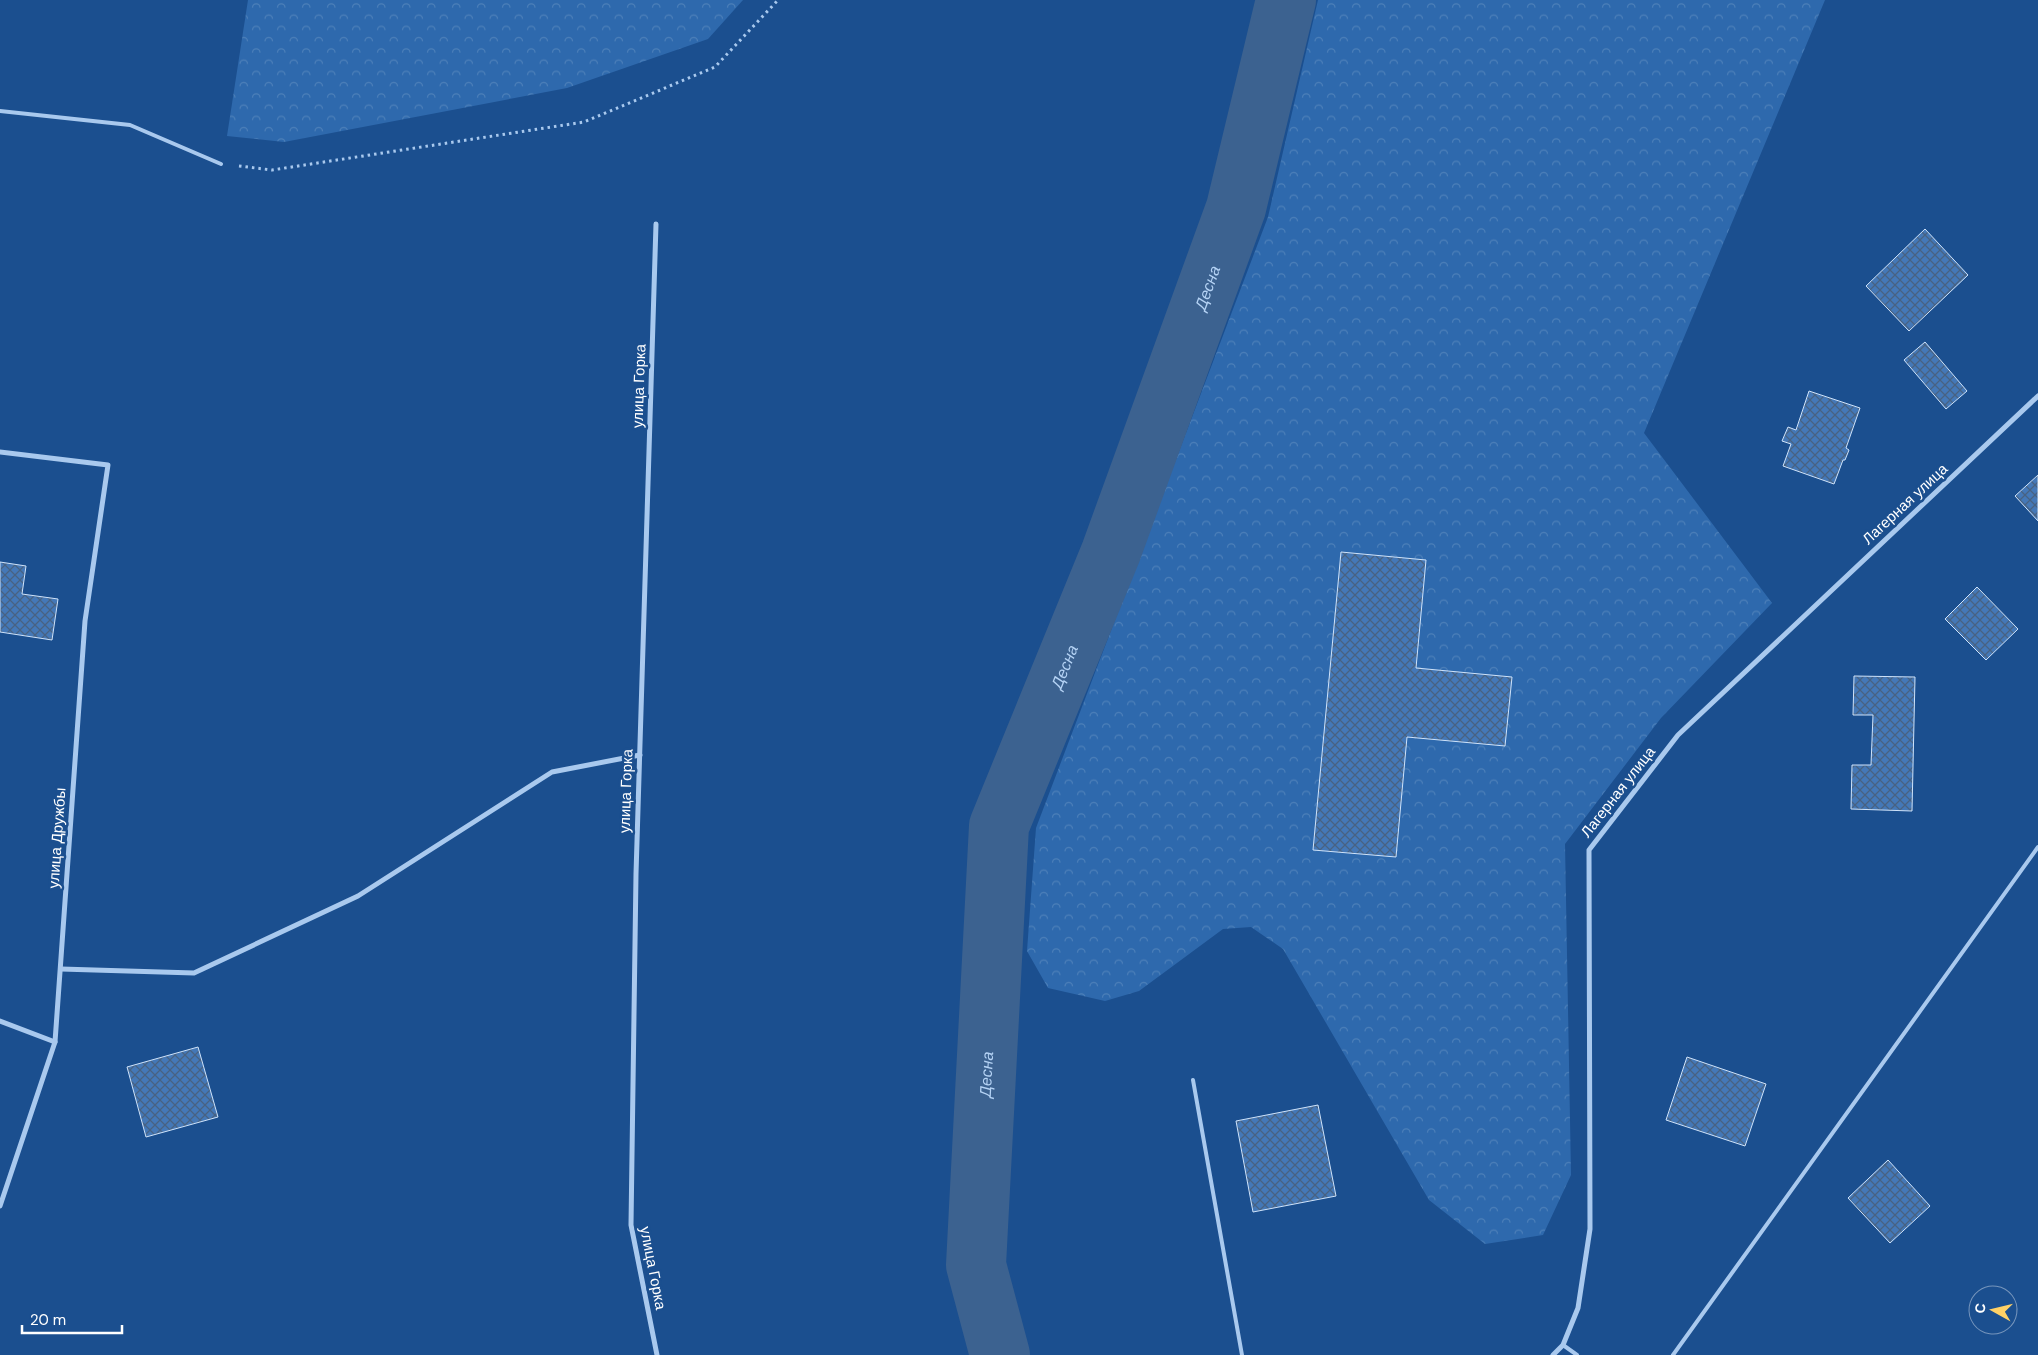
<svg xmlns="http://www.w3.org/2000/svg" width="2038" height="1355" font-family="'DM Sans',sans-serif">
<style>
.forest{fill:url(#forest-crowns)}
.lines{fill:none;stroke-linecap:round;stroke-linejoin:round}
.river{stroke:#3c6290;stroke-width:60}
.building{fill:url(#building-cross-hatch);stroke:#cfe3fa}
.path{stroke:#a9c9ee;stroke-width:3;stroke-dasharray:2.5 4;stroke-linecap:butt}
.lane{stroke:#a9c9ee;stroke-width:4}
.street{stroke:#a9c9ee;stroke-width:5}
.labels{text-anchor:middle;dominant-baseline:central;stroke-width:5;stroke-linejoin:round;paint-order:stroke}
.street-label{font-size:15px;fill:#fff;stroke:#1b4f8f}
.water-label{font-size:16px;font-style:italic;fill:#b5d3f5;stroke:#1b4f8f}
</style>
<defs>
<pattern id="forest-crowns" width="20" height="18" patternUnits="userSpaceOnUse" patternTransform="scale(1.25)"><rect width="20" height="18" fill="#2e69ad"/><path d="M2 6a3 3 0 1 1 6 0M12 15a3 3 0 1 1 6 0" fill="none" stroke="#4d80b9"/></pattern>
<pattern id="building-cross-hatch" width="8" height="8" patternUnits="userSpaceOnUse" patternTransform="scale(1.25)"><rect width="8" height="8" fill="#4478b7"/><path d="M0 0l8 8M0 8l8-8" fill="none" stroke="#486282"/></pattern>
</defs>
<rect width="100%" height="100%" fill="#1b4f8f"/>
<g class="forest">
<path d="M248 0H743L708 39 567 88 284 142 227 136Z"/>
<path d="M1318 0H1825L1644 433 1772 603 1661 718 1565 844 1571 1175 1543 1235 1485 1244 1429 1200 1283 949 1251 927 1223 929 1139 991 1105 1001 1048 988 1027 951 1036 828 1268 217Z"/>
</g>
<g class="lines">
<path class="river" id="s1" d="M1000 1355 976 1265 999 826 1111 552 1236 208 1286 0"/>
</g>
<g class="building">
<path d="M1925 229 1968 275 1909 331 1866 286Z"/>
<path d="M1925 342 1967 391 1946 409 1904 360Z"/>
<path d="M1809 391 1860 408 1846 448 1849 450 1845 460H1843L1834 484 1783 466 1791 444 1782 441 1788 427 1796 430Z"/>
<path d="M2038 475V521L2015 496Z"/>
<path d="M1341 552 1426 560 1416 668 1512 677 1505 746 1407 737 1396 857 1313 850Z"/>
<path d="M0 562 26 566 22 594 58 599 52 640 0 632Z"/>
<path d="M1977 587 2018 629 1986 660 1945 619Z"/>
<path d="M1854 676 1915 677 1912 811 1851 809 1852 765H1871L1873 715H1853Z"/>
<path d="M198 1047 218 1117 146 1137 127 1067Z"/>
<path d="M1687 1057 1766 1084 1745 1146 1666 1120Z"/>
<path d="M1318 1105 1336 1196 1253 1212 1236 1121Z"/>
<path d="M1888 1160 1930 1206 1890 1243 1848 1198Z"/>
</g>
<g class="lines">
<path class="path" d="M239 166 272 170 584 122 715 67 778 0"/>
<g class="lane">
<path d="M0 111 130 125 221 164"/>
<path d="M1193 1080 1242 1355"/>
<path d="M1563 1345 1577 1355"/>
<path d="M1673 1355 2038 847"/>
</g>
<g class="street">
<path d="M656 224 636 874 631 1225 657 1355"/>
<path d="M0 452 108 465 85 621 55 1042 0 1206"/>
<path d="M61 969 194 973 358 896 552 772 640 755"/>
<path d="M0 1021 55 1042"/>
<path d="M1553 1355 1563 1345 1578 1308 1590 1229 1589 850 1678 735 2038 396"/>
</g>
</g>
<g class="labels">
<g class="street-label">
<text transform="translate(639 386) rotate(-88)">улица Горка</text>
<text transform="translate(1905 504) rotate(-43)">Лагерная улица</text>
<text transform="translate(626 791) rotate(-88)">улица Горка</text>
<text transform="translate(1618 792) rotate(-52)">Лагерная улица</text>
<text transform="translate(57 838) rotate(-86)">улица Дружбы</text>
<text transform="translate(653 1268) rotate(79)">улица Горка</text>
</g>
<g class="water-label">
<text stroke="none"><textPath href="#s1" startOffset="1110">Десна</textPath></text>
<text stroke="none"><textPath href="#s1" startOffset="705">Десна</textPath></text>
<text stroke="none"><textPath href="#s1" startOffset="284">Десна</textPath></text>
</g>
</g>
<g transform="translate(1993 1310) rotate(278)"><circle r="24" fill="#1b4f8f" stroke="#7695bc"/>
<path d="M0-4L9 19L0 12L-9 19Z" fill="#ffd166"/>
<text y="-8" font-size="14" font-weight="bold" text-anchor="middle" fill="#ffffff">С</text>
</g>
<path d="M22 1325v8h100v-8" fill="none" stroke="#ffffff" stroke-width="2.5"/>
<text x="30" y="1325" font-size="15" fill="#ffffff" stroke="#1b4f8f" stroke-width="4" paint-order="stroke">20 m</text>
</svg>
